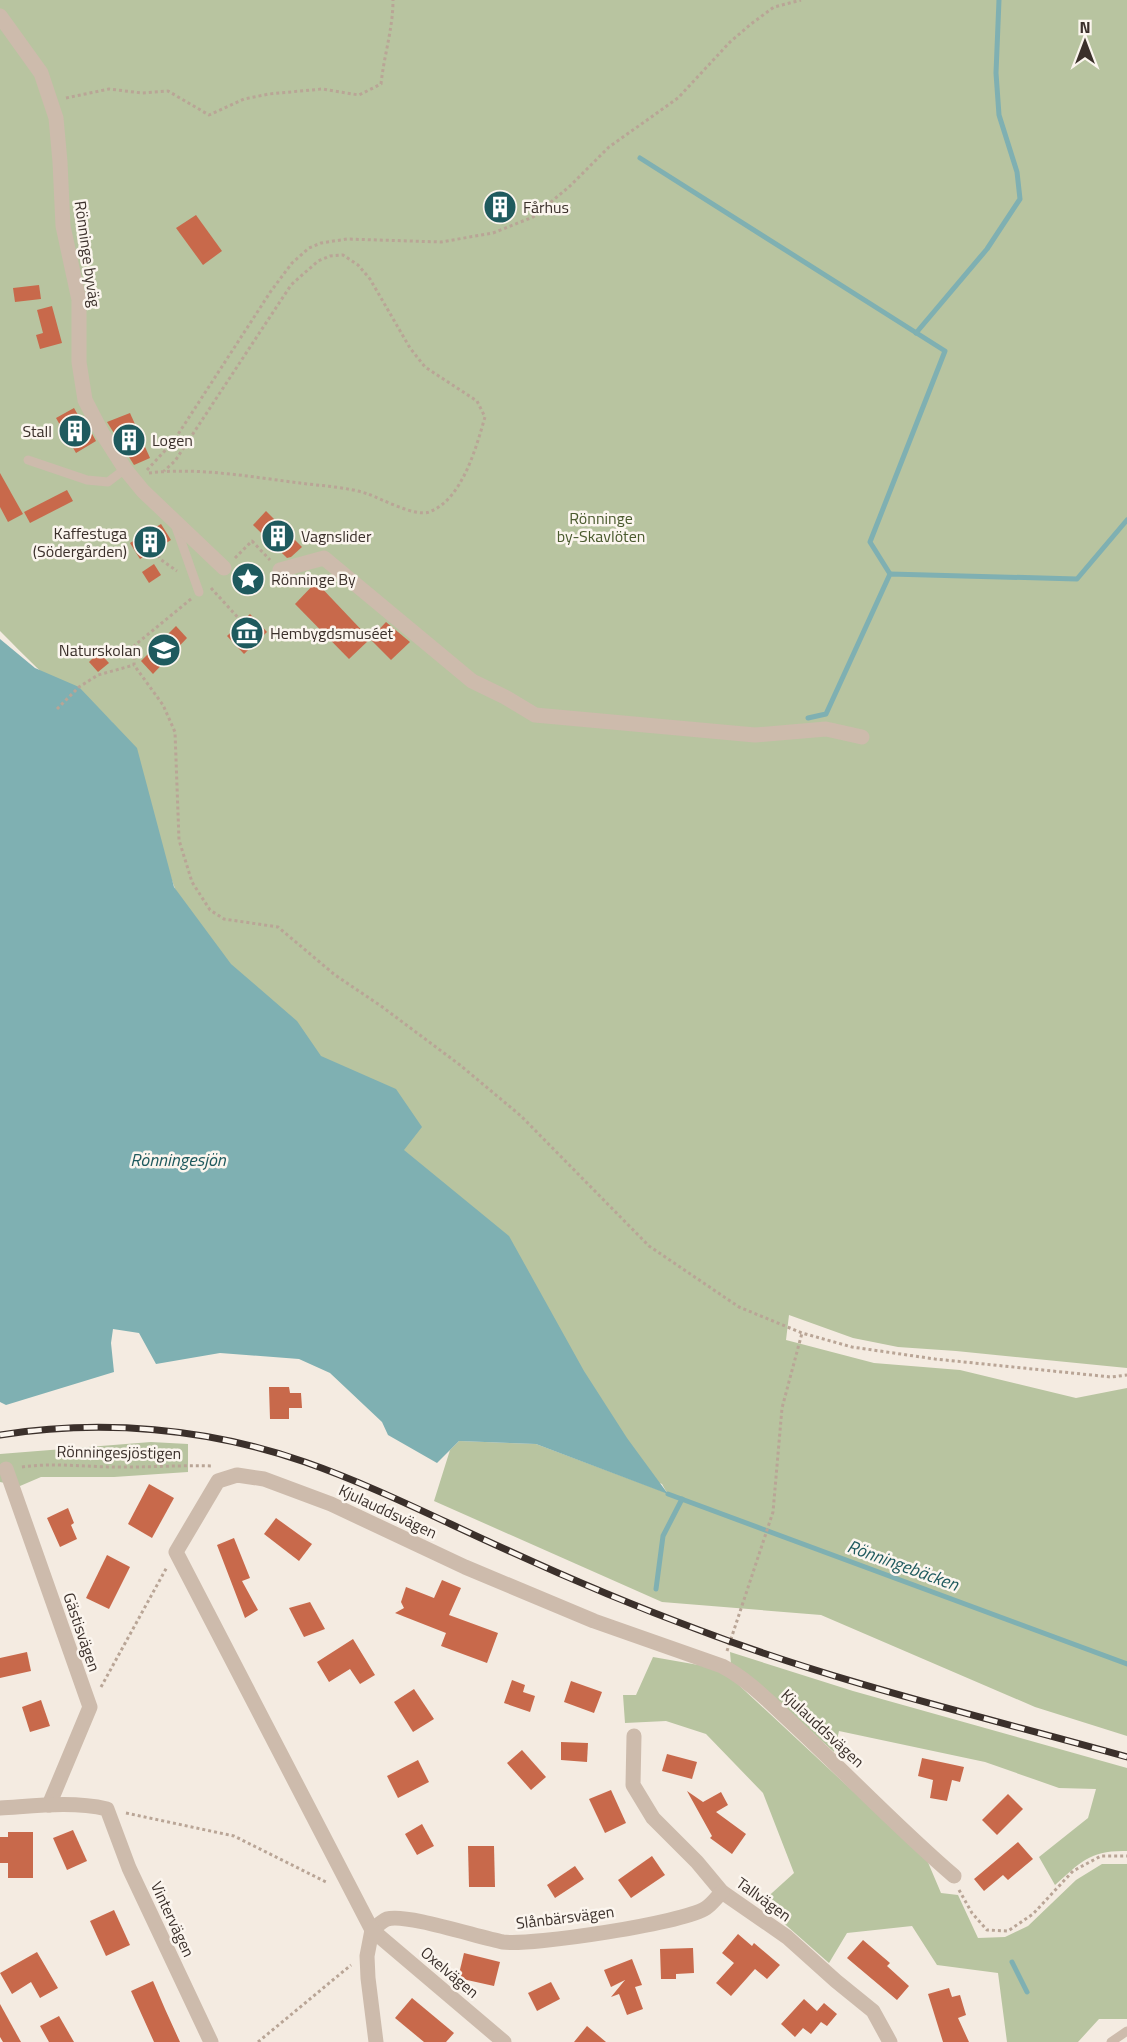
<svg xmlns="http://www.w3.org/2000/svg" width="1127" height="2042" font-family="'Titillium Web',sans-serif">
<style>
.green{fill:#b8c4a0}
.water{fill:#7fb0b2}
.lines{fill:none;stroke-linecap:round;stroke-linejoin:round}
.stream{stroke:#7fb0b2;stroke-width:5}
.building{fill:#c8694b}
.path{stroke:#b9a596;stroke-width:3;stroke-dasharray:3 3;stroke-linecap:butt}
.lane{stroke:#cdbbac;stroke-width:9}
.street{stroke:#cdbbac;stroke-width:15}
.rail-casing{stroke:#3b302b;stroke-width:7}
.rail{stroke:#fbf5ee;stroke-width:4.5;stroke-dasharray:14;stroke-linecap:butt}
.labels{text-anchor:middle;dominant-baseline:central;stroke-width:5;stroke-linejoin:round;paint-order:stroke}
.poi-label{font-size:16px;fill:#3b302b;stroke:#fbf5ee;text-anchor:start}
.street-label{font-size:16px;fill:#3b302b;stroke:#fbf5ee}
.park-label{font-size:16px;fill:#4a5a2e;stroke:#fbf5ee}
.water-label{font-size:18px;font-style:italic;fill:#1f5a5e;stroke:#fbf5ee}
</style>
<rect width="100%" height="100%" fill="#f4ebe1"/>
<g class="green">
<path d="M0 0H1127V1368L956 1351 898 1347 853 1338 789 1315 786 1340 874 1363 960 1370 1076 1398 1127 1388V1736L1035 1707 821 1615 662 1602 434 1501 450 1450 459 1441 536 1444 667 1493 662 1484 631 1472 326 1063 202 960 112 722C103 712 88 708 77 700 48 681 24 655 0 631Z"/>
<path d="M151 1442 188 1444V1472L114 1477H41L20 1486 0 1482V1454Z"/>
<path d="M730 1652 853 1691 1127 1768V1851C1090 1850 1081 1862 1055 1885L1039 1857 1088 1818 1096 1789 1059 1788 985 1762 839 1731 834 1752 756 1682 731 1664Z"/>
<path d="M653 1657 710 1667 728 1675 927 1860 941 1893 958 1895 978 1938 1005 1937 1028 1926 1076 1880 1102 1864H1127V2019H1099L1078 2042H1007L998 1973 937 1965 912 1926 847 1933 829 1963 761 1903 794 1873 763 1793 706 1734 666 1721 625 1723 623 1695H636Z"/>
</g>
<path class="water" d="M0 639 35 668 79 687 137 748 174 887 231 964 297 1021 321 1056 396 1089 422 1127 404 1150 509 1236 584 1371 627 1438 668 1494 536 1444 459 1441 437 1463 388 1435 382 1422 330 1373 299 1359 220 1353 156 1364 139 1333 113 1329 111 1343 114 1372 6 1405 0 1402Z"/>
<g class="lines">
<g class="stream">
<path d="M640 158 945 351 870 542 890 574"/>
<path d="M916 333 987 249 1020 199 1017 172 999 115 996 73 999 0"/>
<path d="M808 718 826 714 890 574 1077 579 1127 520"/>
<path d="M668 1494 1127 1664"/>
<path d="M656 1589 663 1536 682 1499"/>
<path d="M1012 1962 1027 1992"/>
</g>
</g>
<g class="building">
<path d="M500 197 510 209 499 217 490 205Z"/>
<path d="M196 215 222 251 203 265 176 228Z"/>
<path d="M39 285 41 299 15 302 13 288Z"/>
<path d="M52 306 62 343 40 349 36 335 43 333 37 310Z"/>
<path d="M74 408 87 431 90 430 96 441 76 453 56 418Z"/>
<path d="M130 413 150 458 134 465 107 422Z"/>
<path d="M0 473 23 514 8 522 0 507Z"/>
<path d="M67 490 73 501 30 523 24 512Z"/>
<path d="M266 511 302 547 291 557 287 558 253 525Z"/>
<path d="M161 524 171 540 140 559 130 543Z"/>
<path d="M154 564 161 575 149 583 142 572Z"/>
<path d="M316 582 370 639 349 659 295 604Z"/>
<path d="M250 614 267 632 244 654 227 636Z"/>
<path d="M386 622 410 642 391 660 370 639Z"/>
<path d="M176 626 187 638 153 674 141 661Z"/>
<path d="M99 652 109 663 98 672 89 662Z"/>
<path d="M269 1387H289L290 1393H301L302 1408H289V1419H270Z"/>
<path d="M149 1484 174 1498 152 1538 128 1524Z"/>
<path d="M68 1508 74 1523 71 1525 77 1539 60 1547 47 1518Z"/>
<path d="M276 1518 312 1544 299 1561 264 1534Z"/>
<path d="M234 1538 250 1578 242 1581 258 1610 245 1618 217 1545Z"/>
<path d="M107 1555 130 1567 109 1609 86 1598Z"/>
<path d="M442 1580 461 1588 449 1615 498 1633 487 1663 441 1646 446 1633 395 1613 404 1608 401 1602 406 1587 434 1598Z"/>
<path d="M310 1602 325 1629 304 1637 289 1608Z"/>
<path d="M353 1639 375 1675 360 1684 350 1669 329 1682 317 1662Z"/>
<path d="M27 1652 31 1671 0 1678V1658Z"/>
<path d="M512 1680 525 1685 523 1692 535 1696 530 1712 504 1703Z"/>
<path d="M571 1681 602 1692 594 1713 564 1702Z"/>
<path d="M414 1689 434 1719 413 1732 394 1702Z"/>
<path d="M41 1700 50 1726 30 1732 22 1707Z"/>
<path d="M561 1742 588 1743 587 1762 561 1760Z"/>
<path d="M522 1750 546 1777 531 1790 507 1763Z"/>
<path d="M667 1754 697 1762 692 1779 662 1771Z"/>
<path d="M922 1758 964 1767 960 1782 952 1780 947 1801 930 1798 933 1780 918 1776Z"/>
<path d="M418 1760 429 1782 398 1798 387 1776Z"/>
<path d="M611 1790 626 1823 605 1833 589 1799Z"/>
<path d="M687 1791 703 1802 721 1792 728 1805 716 1812 746 1834 732 1854 710 1838 712 1836Z"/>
<path d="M1008 1794 1023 1809 997 1835 982 1820Z"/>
<path d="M422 1824 434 1846 417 1855 405 1834Z"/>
<path d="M73 1830 87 1861 67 1870 53 1838Z"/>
<path d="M8 1832H33V1878H8V1863H0V1837H8Z"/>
<path d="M1018 1842 1033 1859 1008 1880 1003 1875 984 1891 974 1879Z"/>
<path d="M468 1846H494L495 1887H469Z"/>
<path d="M652 1856 665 1875 631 1898 618 1880Z"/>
<path d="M575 1866 584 1879 555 1898 547 1885Z"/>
<path d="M114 1910 130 1945 106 1956 90 1921Z"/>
<path d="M738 1934 752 1946 754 1943 780 1965 767 1979 755 1969 731 1996 716 1983 734 1963 722 1953Z"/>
<path d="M863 1940 890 1963 887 1966 909 1986 897 2000 847 1958Z"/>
<path d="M693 1948 694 1973 676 1974V1979H661L660 1949Z"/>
<path d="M37 1952 58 1988 40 1998 31 1982 12 1994 0 1973Z"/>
<path d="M464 1953 500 1962 494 1986 458 1978Z"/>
<path d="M632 1959 642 1985 635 1987 643 2009 627 2015 619 1994 611 1997 625 1980 611 1987 604 1970Z"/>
<path d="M153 1981 165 2009 180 2042H154L131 1991Z"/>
<path d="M551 1982 560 1999 537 2011 528 1993Z"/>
<path d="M949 1988 952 1997 960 1995 966 2015 958 2018 969 2042H943L928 1994Z"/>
<path d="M412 1998 454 2033 446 2042H424L395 2018Z"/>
<path d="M804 1999 817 2011 824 2003 837 2014 827 2026 821 2022 811 2034 803 2028 795 2037 781 2024Z"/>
<path d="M0 2004 21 2042H3L0 2037Z"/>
<path d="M59 2016 74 2042H49L40 2026Z"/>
<path d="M587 2026 606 2042H574Z"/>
</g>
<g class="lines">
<g class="path">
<path d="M66 98 109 89 142 93 168 91 209 115 244 99 269 94 322 89 359 95 381 84C384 55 393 29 393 0"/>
<path d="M147 470 173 442 271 291 292 263 309 248 321 243 347 239 441 242 493 233 533 217 570 186 609 147 678 98 730 42 751 24 774 7 801 0"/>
<path d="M149 473C199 467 251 477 300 483 322 486 348 487 368 494 382 499 415 517 429 512 462 500 476 448 485 417L477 401 425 367 410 348 370 279 358 265 343 255 330 256 318 261 291 285 175 461 164 471"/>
<path d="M155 550 160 559 177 571"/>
<path d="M235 558 252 541 270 560"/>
<path d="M211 588 242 622"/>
<path d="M191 599 135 645 134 665 163 705 175 732 179 840 192 882 210 910 224 919 278 927 335 975 381 1006 460 1065 521 1116 649 1246 739 1307 802 1333 852 1347 935 1359 1111 1377 1127 1375"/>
<path d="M57 709 79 687 98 675 134 665"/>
<path d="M22 1467C58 1462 93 1468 129 1467 157 1467 184 1465 213 1466"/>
<path d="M727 1651 773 1512 782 1408 802 1333"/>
<path d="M101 1687 167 1567"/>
<path d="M126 1813 234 1836 328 1883"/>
<path d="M959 1890 972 1913 987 1930 1008 1931 1033 1914 1073 1871 1101 1856H1127"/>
<path d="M258 2042 351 1965"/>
</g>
<g class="lane">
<path d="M28 460 87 480 108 482 125 469"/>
<path d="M176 527 199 592"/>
<path d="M1111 2042 1127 2031"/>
</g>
<g class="street">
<path d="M0 16 41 73 56 118 60 162 63 226 79 300V362L85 400 102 433 125 469 143 491 224 568"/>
<path d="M280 570 324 558 472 681 505 697 535 715 755 735 826 729 862 737"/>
<path d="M6 1469 90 1707 49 1805"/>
<path d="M634 1736 633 1785 653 1818 697 1862 722 1892 787 1937 836 1981 873 2011 890 2042"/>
<path d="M0 1808C35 1806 72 1801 107 1809L129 1868 211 2042"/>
<path d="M372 1930C376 1927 382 1921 387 1919 406 1913 480 1938 503 1942 532 1946 683 1923 706 1908 712 1904 717 1897 722 1892"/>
<path d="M372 1930 367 1956 368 1978 376 2042"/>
<path d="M504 2042 372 1930 176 1552 218 1481 237 1475 264 1479 331 1504 465 1567 594 1621 722 1666C749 1680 770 1703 793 1724 847 1774 898 1828 954 1876"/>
</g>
<g class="rail-casing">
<path id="rail" d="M0 1435C102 1419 208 1428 305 1462 374 1486 440 1520 507 1550 570 1579 634 1606 699 1630 838 1683 984 1717 1127 1757"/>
</g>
<use href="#rail" class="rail"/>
</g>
<defs>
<g id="building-disc" transform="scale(1.725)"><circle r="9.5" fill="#1f5a5e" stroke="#fbf5ee"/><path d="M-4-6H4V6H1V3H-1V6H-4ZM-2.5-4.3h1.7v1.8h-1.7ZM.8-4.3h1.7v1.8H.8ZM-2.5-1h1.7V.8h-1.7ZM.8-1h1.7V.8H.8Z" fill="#fff"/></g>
<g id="sight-disc" transform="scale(1.725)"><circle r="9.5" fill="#1f5a5e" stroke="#fbf5ee"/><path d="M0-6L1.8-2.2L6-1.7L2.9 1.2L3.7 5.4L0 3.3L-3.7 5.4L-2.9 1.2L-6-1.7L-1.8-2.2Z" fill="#fff"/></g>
<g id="museum-disc" transform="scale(1.725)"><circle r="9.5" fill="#1f5a5e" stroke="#fbf5ee"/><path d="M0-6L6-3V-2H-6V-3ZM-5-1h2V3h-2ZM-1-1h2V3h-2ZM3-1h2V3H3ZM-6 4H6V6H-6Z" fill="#fff"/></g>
<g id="school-disc" transform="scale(1.725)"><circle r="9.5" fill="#1f5a5e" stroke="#fbf5ee"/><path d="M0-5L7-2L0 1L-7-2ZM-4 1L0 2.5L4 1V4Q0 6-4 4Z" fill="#fff"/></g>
</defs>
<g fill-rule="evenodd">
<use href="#building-disc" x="500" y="207"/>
<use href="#building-disc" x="75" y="431"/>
<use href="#building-disc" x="129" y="440"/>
<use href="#building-disc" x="278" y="536"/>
<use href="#building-disc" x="150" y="542"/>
<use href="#sight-disc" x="248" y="579"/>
<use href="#museum-disc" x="247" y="633"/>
<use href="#school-disc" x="164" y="650"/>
</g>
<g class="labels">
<g class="poi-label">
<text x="523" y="207">Fårhus</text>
<text x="52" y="431" text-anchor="end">Stall</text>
<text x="152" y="440">Logen</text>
<text x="127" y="533" text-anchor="end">Kaffestuga<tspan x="127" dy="18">(Södergården)</tspan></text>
<text x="301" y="536">Vagnslider</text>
<text x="271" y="579">Rönninge By</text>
<text x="270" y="633">Hembygdsmuséet</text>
<text x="141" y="650" text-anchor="end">Naturskolan</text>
</g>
<g class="street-label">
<text transform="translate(88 254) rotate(82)">Rönninge byväg</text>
<text transform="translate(119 1452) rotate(1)">Rönningesjöstigen</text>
<text transform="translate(388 1511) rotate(25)">Kjulauddsvägen</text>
<text transform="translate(82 1632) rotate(71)">Gästisvägen</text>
<text transform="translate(823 1728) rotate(43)">Kjulauddsvägen</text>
<text transform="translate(764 1899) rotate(36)">Tallvägen</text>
<text transform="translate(565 1917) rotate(-7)">Slånbärsvägen</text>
<text transform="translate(173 1919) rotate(65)">Vintervägen</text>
<text transform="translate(450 1972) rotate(40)">Oxelvägen</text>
</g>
<g class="park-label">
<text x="601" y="518">Rönninge<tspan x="601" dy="18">by-Skavlöten</tspan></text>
</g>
<g class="water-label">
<text x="178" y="1159">Rönningesjön</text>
<text transform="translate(903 1565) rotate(20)">Rönningebäcken</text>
</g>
</g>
<g transform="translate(1085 42)" stroke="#fbf5ee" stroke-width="4.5" paint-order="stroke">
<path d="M0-4.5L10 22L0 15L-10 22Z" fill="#3b302b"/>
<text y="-9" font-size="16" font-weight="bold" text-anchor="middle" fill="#3b302b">N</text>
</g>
</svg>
